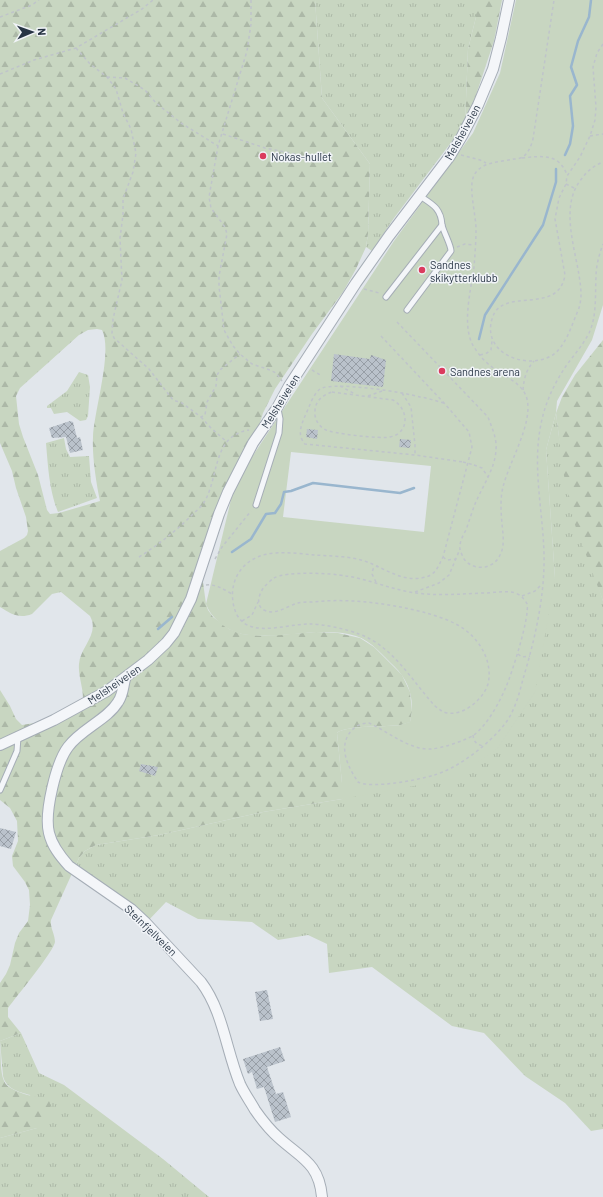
<svg xmlns="http://www.w3.org/2000/svg" width="603" height="1197" font-family="Barlow,sans-serif">
<style>
.grass{fill:url(#grass-tufts)}
.forest{fill:url(#forest-firs);fill-rule:evenodd}
.pitch{fill:#c8d6c1;fill-rule:evenodd}
.lines{fill:none;stroke-linecap:round;stroke-linejoin:round}
.stream{stroke:#99b6ce;stroke-width:2.5}
.building{fill:url(#building-cross-hatch)}
.service-casing{stroke:#a5adb6;stroke-width:7}
.minor-casing{stroke:#a5adb6;stroke-width:12}
.path{stroke:#bfc4ca;stroke-width:1.5;stroke-dasharray:3 3;stroke-linecap:butt}
.service{stroke:#f4f6f9;stroke-width:5}
.minor{stroke:#f4f6f9;stroke-width:10}
.path-bridge{stroke:#bfc4ca;stroke-width:1.5;stroke-dasharray:3 3;stroke-linecap:butt}
.poi-dot{fill:#db3b5e;stroke:#f1f4f8;stroke-width:1.5}
.labels{text-anchor:middle;dominant-baseline:central;stroke-width:3;stroke-linejoin:round;paint-order:stroke}
.street-label{font-size:11px;fill:#273444;stroke:#f1f4f8}
.poi-label{font-size:11px;fill:#273444;stroke:#f1f4f8;text-anchor:start}
</style>
<defs>
<pattern id="grass-tufts" width="24" height="20" patternUnits="userSpaceOnUse"><rect width="24" height="20" fill="#c8d6c1"/><path d="M3 7l-1-3M5 7V3M7 7l1-3M15 17l-1-3M17 17v-4M19 17l1-3" fill="none" stroke="#acb8a7"/></pattern>
<pattern id="forest-firs" width="22" height="20" patternUnits="userSpaceOnUse"><rect width="22" height="20" fill="#c8d6c1"/><path d="M5 1l3.5 6h-7zM16 11l3.5 6h-7z" fill="#acb8a7"/></pattern>
<pattern id="building-cross-hatch" width="8" height="8" patternUnits="userSpaceOnUse"><rect width="8" height="8" fill="#bac2cb"/><path d="M0 0l8 8M0 8l8-8" fill="none" stroke="#979ea6"/></pattern>
</defs>
<rect width="100%" height="100%" fill="#e1e6eb"/>
<g class="grass">
<path d="M315 0H476V17L468 49 465 124 394 218 372 251 366 247 368 234 370 164 322 98Z"/>
<path d="M79 372 88 375 90 387 88 416 86 420 80 421 67 412 54 414 51 408H47V406L67 391Z"/>
<path d="M556 413 559 437 593 570 603 601V1129L591 1131 565 1103 525 1076 484 1033 452 1026 372 967 329 973 327 944 308 935 278 940 252 922 198 919 166 902 146 923 74 870 79 858 85 851 96 845 159 835 263 812 342 799 555 578 546 450Z"/>
<path d="M64 438 66 449 70 457 89 456 91 482 97 498 58 512C49 490 48 466 46 443Z"/>
<path d="M21 1033 39 1073 64 1085 163 1159 209 1197H0V1138L37 1128 30 1095C19 1092 6 1089 3 1076L0 1041Z"/>
</g>
<g class="forest">
<path d="M0 0H315L322 98 370 164 368 234 366 247 356 269 343 292 312 334 275 389 263 413 257 432 201 568 206 604 208 610 213 617 229 629 242 634 265 636 316 632 338 633 360 638 374 647 402 675 410 692 412 712 410 722C407 723 404 724 401 725 388 727 345 725 337 733L342 783V799L263 812 159 835 96 845 85 851 79 858 51 920C50 928 55 934 55 942 54 951 16 997 8 1008V1017L21 1033 0 1041V983L6 974 10 965 15 943 19 933 28 921 30 905 29 890 25 882 13 866 12 856 18 841 17 821 10 808 0 800V690L10 706 16 719 22 725 40 722 83 698C83 687 78 675 79 664 80 647 100 634 90 616L61 592 52 594 32 614C19 619 11 614 0 607V551L24 538 27 535 28 531 26 517 16 488 12 471 0 443ZM97 329 102 330C113 351 94 411 93 437 92 456 96 482 100 501L59 513 50 514 47 510 38 475 23 437 19 424 16 396 20 388 79 335 88 330Z"/>
<path d="M476 0H502L494 41 472 107 465 124 468 49 476 17Z"/>
<path d="M603 340V601L574 522 563 471 556 413 562 397 575 375Z"/>
<path d="M0 1044C1 1055 0 1072 4 1081 9 1093 38 1097 49 1100 53 1109 45 1123 37 1128L0 1138Z"/>
</g>
<path class="pitch" d="M516 0H603V305L592 340 557 401 556 413 546 450 555 578 535 692 497 749 452 779 342 799V783L337 733C345 725 389 727 401 725 404 724 407 722 410 722 415 700 410 682 394 666 383 656 372 641 356 636 319 625 279 641 242 634 227 631 211 618 206 604L235 483 394 241 473 133 500 73ZM291 452 431 466 424 532 283 517Z"/>
<g class="lines">
<g class="stream">
<path d="M565 155 570 144 573 126 570 96 577 85 571 67 578 41 589 17 591 0"/>
<path d="M479 339 485 315 543 225 556 182V169"/>
<path d="M232 552 251 539 266 514 275 513 281 504 284 492 291 491 313 483 400 493 414 488"/>
<path d="M158 629 172 617"/>
</g>
</g>
<g class="building">
<path d="M334 354 370 359 371 355 386 360 383 387 331 381Z"/>
<path d="M70 421 73 422 77 438 80 437 83 450 70 453 66 437 52 438 49 428Z"/>
<path d="M307 429 318 430 317 439 306 437Z"/>
<path d="M400 439 411 440 410 448 399 447Z"/>
<path d="M141 764 158 767 155 776 139 771Z"/>
<path d="M0 828 16 832 11 849 0 846Z"/>
<path d="M267 990 273 1019 260 1021 255 992Z"/>
<path d="M280 1047 285 1061 267 1067 276 1094 283 1092 291 1117 275 1122 264 1087 257 1089 252 1072 248 1074 243 1059Z"/>
</g>
<g class="lines">
<g class="service-casing">
<g id="service">
<path d="M386 297 442 225C441 208 432 204 420 196"/>
<path d="M407 310 451 251C451 245 444 233 442 225"/>
<path d="M256 505 279 433 280 419 278 409"/>
<path d="M0 790 17 751 18 737"/>
</g>
</g>
<g class="minor-casing">
<g id="minor">
<path d="M125 679C123 687 123 695 118 702 107 720 81 729 68 747 56 763 44 813 49 833 52 846 60 856 69 866L131 909 146 923 201 982C223 1011 226 1050 240 1084 244 1093 250 1101 255 1110 262 1120 270 1130 279 1138 301 1158 319 1163 322 1197"/>
<path d="M0 745 54 720 107 691 148 660 166 643 174 633 191 599 219 514 228 492 253 443 277 408 289 386 356 283 389 236 450 156 462 136 478 105 493 69 501 38 509 0"/>
</g>
</g>
<g class="path">
<path d="M251 0V24L247 51 218 146 209 197 211 208 225 227 227 234 219 276V286L224 330 233 346 240 354 252 364 270 370 276 373 282 381"/>
<path d="M0 17 32 5 39 0"/>
<path d="M603 44 597 53 593 67 596 107 595 120 590 136 580 157 567 176 566 184 559 198 555 219 565 275C558 317 501 285 492 319 482 353 525 370 551 356 565 348 571 327 577 313 583 300 581 288 579 275 574 245 561 206 580 181 586 172 593 166 603 162"/>
<path d="M76 48 90 64 107 77 116 89 123 113 131 129 136 153 133 172 123 199V215L120 238 122 280 113 319 112 333 114 338 149 369 173 400 182 403 201 417 205 415 207 402 216 386 217 375 221 369 240 354"/>
<path d="M0 74 34 60 76 48 142 9 153 0"/>
<path d="M107 77 125 78 145 90 156 103 181 123 218 146"/>
<path d="M223 134 265 148 310 157"/>
<path d="M590 136 603 134"/>
<path d="M461 155 480 160 486 163"/>
<path d="M522 158C542 156 559 153 567 175"/>
<path d="M566 184 574 188"/>
<path d="M457 247 465 244 474 245"/>
<path d="M364 289 379 293"/>
<path d="M397 322 488 417C492 428 497 438 496 450 495 469 482 487 475 504 472 512 469 521 466 530 463 535 459 543 460 549 460 551 463 557 464 559 474 572 494 569 500 555 505 546 503 534 502 524 501 512 500 499 503 487 509 462 533 424 527 399 523 383 504 376 492 367 485 362 479 355 474 347 461 327 471 290 474 267 475 255 476 241 476 229 476 216 469 190 473 178 478 162 499 162 514 159 517 159 521 158 523 157 529 152 531 146 533 139L554 0"/>
<path d="M381 336 445 404 469 432 472 447 443 557C437 569 435 576 421 578 400 582 380 565 361 560 346 556 330 556 315 555 303 554 289 552 276 553 248 554 229 575 233 602 239 643 282 624 309 624 324 624 346 629 359 634 393 646 412 681 435 706 439 709 442 712 447 713 463 716 483 700 488 684 493 663 481 641 464 629 453 621 437 616 423 612 386 603 349 598 312 602 307 602 302 602 298 603 287 606 275 616 264 610 255 605 259 594 264 587 267 584 271 580 274 578 286 571 331 573 346 576 369 579 392 590 416 593 438 596 460 594 483 593 492 593 501 591 510 592 514 592 519 594 522 597 523 598 527 603 527 604 530 617 512 673 506 687 499 703 488 724 474 735 464 741 443 748 431 749 409 750 389 732 369 723 362 723 357 725 352 730 337 746 348 767 358 782 372 789 418 780 434 775 457 769 489 744 504 725 514 713 519 695 523 679 535 639 545 596 544 554 543 511 532 467 541 424 545 403 554 384 566 366 574 355 583 345 589 333 597 316 595 296 596 277 596 266 599 255 603 244"/>
<path d="M480 355 487 353 491 350 492 341"/>
<path d="M312 370 322 376"/>
<path d="M340 386 355 394"/>
<path d="M523 390C524 378 526 370 534 361"/>
<path d="M332 392 393 400C409 409 410 433 390 437 382 439 331 434 324 429 318 425 314 418 315 411 315 401 323 395 332 392Z"/>
<path d="M402 393 411 407 415 445V455"/>
<path d="M368 396 382 391"/>
<path d="M444 403C436 401 428 398 420 397 403 392 333 381 320 389 313 394 309 408 305 416 301 426 297 435 305 444L415 455 463 462"/>
<path d="M201 417 211 428 227 442"/>
<path d="M474 465 482 468 488 477"/>
<path d="M139 557C158 545 176 531 192 515 196 511 200 508 203 504 220 478 211 436 249 430"/>
<path d="M443 557 447 560 456 559"/>
<path d="M215 559 222 547 251 511"/>
<path d="M376 582 372 574 373 569 378 566"/>
<path d="M206 585C216 584 223 589 232 594"/>
<path d="M415 592 439 583 449 575 460 549"/>
<path d="M522 596 535 591 542 584"/>
<path d="M242 621 252 615 258 602"/>
<path d="M518 654 522 657 530 656"/>
<path d="M473 735C474 742 476 744 483 746"/>
</g>
<use href="#service" class="service"/>
<use href="#minor" class="minor"/>
<path class="path-bridge" d="M463 462 474 465"/>
</g>
<g class="poi-dot">
<circle cx="263" cy="156" r="4"/>
<circle cx="422" cy="270" r="4"/>
<circle cx="442" cy="371" r="4"/>
</g>
<g class="labels">
<g class="street-label">
<text transform="translate(462 132) rotate(-61)">Melsheiveien</text>
<text transform="translate(280 401) rotate(-58)">Melsheiveien</text>
<text transform="translate(114 684) rotate(-34)">Melsheiveien</text>
<text transform="translate(151 930) rotate(44)">Steinfjellveien</text>
</g>
<g class="poi-label">
<text x="271" y="156">Nokas-hullet</text>
<text x="430" y="264">Sandnes<tspan x="430" dy="13">skikytterklubb</tspan></text>
<text x="450" y="371">Sandnes arena</text>
</g>
</g>
<g transform="translate(32 32) rotate(88)" stroke="#f1f4f8" stroke-width="3" paint-order="stroke">
<path d="M0-3L7 15L0 10L-7 15Z" fill="#273444"/>
<text y="-6" font-size="11" font-weight="bold" text-anchor="middle" fill="#273444">N</text>
</g>
</svg>
